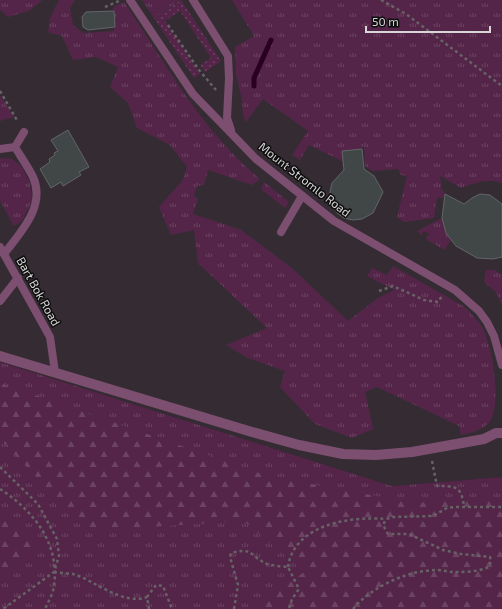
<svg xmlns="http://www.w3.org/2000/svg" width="502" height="609" font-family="'Exo 2',sans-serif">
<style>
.built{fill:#352c33}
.grass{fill:url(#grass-tufts)}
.forest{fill:url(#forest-firs)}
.garden{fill:url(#garden-dots)}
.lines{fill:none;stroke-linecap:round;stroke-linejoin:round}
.stream{stroke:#2a0022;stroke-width:5}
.building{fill:#414646;stroke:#616666}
.path{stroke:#666265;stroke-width:2.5;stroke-dasharray:3 3;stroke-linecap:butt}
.service{stroke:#7c4e70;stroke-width:8}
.minor{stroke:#7c4e70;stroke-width:10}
.labels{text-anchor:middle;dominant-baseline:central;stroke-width:3;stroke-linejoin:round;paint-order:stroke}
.street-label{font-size:12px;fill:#d8d6d7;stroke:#0f0e0f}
</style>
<defs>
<pattern id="grass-tufts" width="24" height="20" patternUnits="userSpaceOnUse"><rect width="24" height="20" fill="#542549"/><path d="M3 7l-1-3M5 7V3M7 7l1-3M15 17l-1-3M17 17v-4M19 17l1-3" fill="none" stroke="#6c4462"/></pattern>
<pattern id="forest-firs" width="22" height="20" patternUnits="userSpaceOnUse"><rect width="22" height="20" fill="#542549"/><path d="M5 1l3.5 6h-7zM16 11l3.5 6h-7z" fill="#6c4462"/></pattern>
<pattern id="garden-dots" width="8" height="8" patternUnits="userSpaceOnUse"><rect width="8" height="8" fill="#542549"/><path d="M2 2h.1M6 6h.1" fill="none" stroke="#6c4462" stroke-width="1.8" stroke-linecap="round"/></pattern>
</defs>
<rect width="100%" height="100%" fill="#282427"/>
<path class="built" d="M0 0H360L502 75V477L392 486 0 362Z"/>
<g class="grass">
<path d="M0 0H42L29 11 8 17 0 10Z"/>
<path d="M59 0H75L70 8 73 25 83 33 114 31 113 7 124 2C165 63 202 131 260 179L252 185 208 170 204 185 197 186 194 196 198 199 193 214 241 230 293 269 348 321 378 298 394 290 367 276 372 268 387 275 393 266 463 306C470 312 478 320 483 329 493 348 502 406 489 423 481 430 471 433 461 435L459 426 377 387 365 392 373 429 352 438 315 424 280 387 285 371 248 358 226 345 267 328 198 263 194 230 171 235 159 207 183 180 187 167 170 145 137 128 128 103 110 87 118 67 96 57 73 60 62 36 48 32 50 18Z"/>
<path d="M142 0H180L154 18Z"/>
<path d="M232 0H502V183C488 178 474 183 461 188L440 176 442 190 445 193 443 198H437L434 218 404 222 397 217 407 176 401 175 398 169 372 171 365 166 364 146 344 162 309 145 300 160 292 155 308 131 263 99 246 122 243 116 242 100 236 74 235 47 254 36Z"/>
<path d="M0 95 14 117 0 121Z"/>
<path d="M0 158 12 159 21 166 30 183 32 201 22 221 14 226 0 201Z"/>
<path d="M264 182 289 202 285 208 261 189Z"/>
<path d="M442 218 446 233 451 240 444 250 426 239 429 234 424 231 421 235 417 231Z"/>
<path d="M486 270H495L502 275V305L496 292 484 282Z"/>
<path d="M0 362 392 486 502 477V609H0Z"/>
</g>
<g class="forest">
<path d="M0 383 268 476 414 503 502 497V609H257L305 571 244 521 149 527H88L65 507 0 439Z"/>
<path d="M13 519 39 547 0 582V522Z"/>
</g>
<path class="garden" d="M181 0 221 61 205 72 200 65 211 58 180 11 165 21 200 74 194 78 154 18Z"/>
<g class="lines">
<path class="stream" d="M254 86V78L271 40"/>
</g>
<g class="building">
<path d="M114 11 115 27 88 30 83 27 82 17 86 12Z"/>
<path d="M68 130 89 167 79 172 81 175 63 186 61 182 51 188 40 169 50 162 49 159 55 155 54 153 58 151 51 140Z"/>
<path d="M362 149 364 169 374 176 383 192 373 213 362 219 353 220 344 218 337 213 330 201V192L332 183 344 170 342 151Z"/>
<path d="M445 194 464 204 472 198 480 194 490 195 502 204V257L493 259 477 258 456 246 446 233 442 218Z"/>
</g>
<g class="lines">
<g class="path">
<path d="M381 0 406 14 502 86"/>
<path d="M105 7 119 1"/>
<path d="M168 25 199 70 216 90"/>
<path d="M0 91 18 122"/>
<path d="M379 291 393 286 424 300 438 302 442 296"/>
<path d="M432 461 437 486C456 486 461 486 464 506"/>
<path d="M0 467 38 504 57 539 59 556 54 572 3 609"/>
<path d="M0 489C34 511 60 544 54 586 53 594 48 602 45 609"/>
<path d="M288 567C294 524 351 516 386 519"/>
<path d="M54 572C60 573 67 573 73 574 94 580 123 606 147 597"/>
<path d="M149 609 147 597 156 585 163 586 172 609"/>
<path d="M234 609 238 585 230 557 231 553C252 548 248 553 263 562 269 566 281 566 288 567L299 589 292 599 289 609"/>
<path d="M353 609C371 587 408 570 437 570 443 570 448 572 453 572 464 572 478 572 489 567L491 561 490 557 461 554 443 550 409 534H388L383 525 386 519 393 517 433 516 447 508 455 507H502"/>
</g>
<g class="service">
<path d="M130 0 193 94 256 159 334 221 455 290 479 311 487 322 494 336 502 365"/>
<path d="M193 0 228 56 229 78 227 118 231 130"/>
<path d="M0 149 15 147"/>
<path d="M281 232 302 196"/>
<path d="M0 247 50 337 55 372"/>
<path d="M4 254C21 232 46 206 33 177 28 167 21 157 15 147L24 132"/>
<path d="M0 301 18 278"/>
</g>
<path class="minor" d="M0 356 252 432 299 445 343 454 376 455 412 452 484 439 496 433H502"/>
</g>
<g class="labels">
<g class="street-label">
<text transform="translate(305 179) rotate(38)">Mount Stromlo Road</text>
<text transform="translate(39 291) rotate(61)">Bart Bok Road</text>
</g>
</g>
<path d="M366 26v6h124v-6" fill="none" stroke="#d8d6d7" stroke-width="2"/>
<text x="372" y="26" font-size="12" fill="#d8d6d7" stroke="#0f0e0f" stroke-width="3" paint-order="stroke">50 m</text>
</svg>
